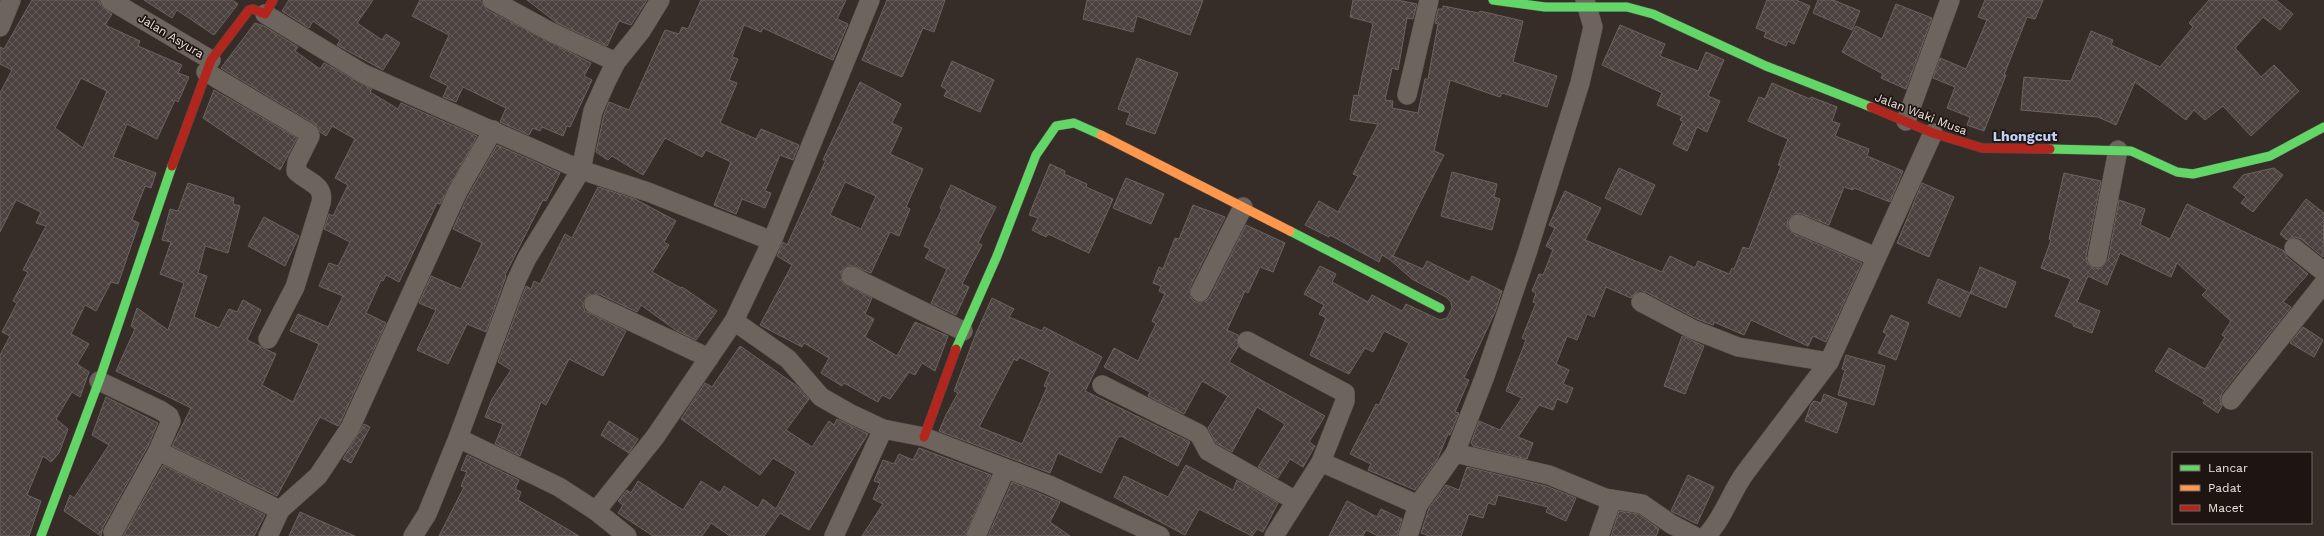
<svg xmlns="http://www.w3.org/2000/svg" width="2324" height="536" font-family="'Work Sans',sans-serif">
<style>
.building{fill:url(#building-cross-hatch);stroke:#6c6361;fill-rule:evenodd}
.lines{fill:none;stroke-linecap:round;stroke-linejoin:round}
.street-casing{stroke:#534b47;stroke-width:20}
.fast-casing{stroke:#534b47;stroke-width:10}
.slow-casing{stroke:#534b47;stroke-width:10}
.jam-casing{stroke:#534b47;stroke-width:10}
.street{stroke:#6d645d;stroke-width:19}
.fast{stroke:#63d668;stroke-width:9}
.slow{stroke:#ff974d;stroke-width:9}
.jam{stroke:#b3261e;stroke-width:9}
.labels{text-anchor:middle;dominant-baseline:central;stroke-width:3.5;stroke-linejoin:round;paint-order:stroke}
.street-label{font-size:12px;fill:#efe3dd;stroke:#1e1512}
.quarter-label{font-size:14px;font-weight:bold;fill:#c2d2fb;stroke:#1e1512}
</style>
<defs>
<pattern id="building-cross-hatch" width="8" height="8" patternUnits="userSpaceOnUse"><rect width="8" height="8" fill="#4b4240"/><path d="M0 0l8 8M0 8l8-8" fill="none" stroke="#655d5b"/></pattern>
</defs>
<rect width="100%" height="100%" fill="#372d28"/>
<g class="building">
<path d="M32 0H99L101 6 112 14 105 25 140 41 138 46 182 65 178 73 189 77 178 102 175 100 157 139 127 124 113 157 156 173 151 188 145 186 132 220 139 223 118 284 111 282 96 311 85 305 71 334 89 344 77 364 89 372 80 397 72 392 56 419 68 429 59 453 51 462 43 456 27 495 41 501 29 536H0V355L10 336 2 332 17 303 13 301 28 272 23 270 46 226 36 223 41 212 16 200 0 232V93L12 70 0 64V47L4 49ZM81 78 107 91 83 148 55 128Z"/>
<path d="M144 0H232L238 4 214 35 177 10 172 18Z"/>
<path d="M289 0H373L357 23 382 40 386 34 400 43 383 70 337 45 340 40 313 21 309 28 282 11Z"/>
<path d="M420 0H480L487 10 591 63 584 76 592 80 570 127 567 126 563 136 542 127 540 131 533 128 529 135 500 122 506 108 463 87 456 102 443 97 448 86 430 77 449 35 412 16Z"/>
<path d="M527 0H647L631 25 619 21 607 46 557 23Z"/>
<path d="M701 0H846L837 19 848 24 833 60 763 28 761 32 744 25 732 57 738 59 729 80 737 83 720 123 756 139 761 129 799 145 793 160 780 155 765 191 771 193 765 208 742 199 736 214 714 205 731 162 706 150 702 157 665 138 643 175 612 156 608 160 596 152 604 114 609 102 629 110 665 30 679 34 682 27 688 29Z"/>
<path d="M887 0H945L934 32 923 28 902 77 862 60Z"/>
<path d="M1087 0H1203L1190 35 1137 16 1133 32 1083 19Z"/>
<path d="M1353 0H1397L1417 4 1413 19 1407 18 1398 70 1392 68 1385 100 1393 101 1392 108 1418 113 1425 79H1428L1438 24 1435 23 1438 9H1443V6L1479 13 1480 11 1523 21 1513 62 1557 76 1547 107 1502 93 1500 97 1450 80 1434 151 1444 155 1393 256 1423 269 1427 261 1469 282 1472 276 1502 291 1495 312 1464 378 1469 380 1455 412 1459 413 1450 435 1448 434 1437 460 1415 490 1368 470 1371 464 1350 454 1376 404 1379 405 1409 343 1384 331 1373 352 1365 348 1349 374 1310 355 1326 318 1319 314 1324 305 1304 294 1320 266 1336 274 1332 282 1368 302 1372 295 1402 311 1406 304 1440 320 1447 318 1452 308 1451 302 1446 297 1412 279 1389 259 1382 255 1379 262 1330 235 1329 237 1305 225 1319 201 1338 212 1358 176 1353 174 1378 124 1350 120 1354 95 1358 96 1373 23 1350 17Z"/>
<path d="M1767 0H1796L1810 6 1794 44 1788 41 1786 46 1764 37 1766 32 1756 28Z"/>
<path d="M1818 0H1833L1860 11 1852 30 1813 13Z"/>
<path d="M1985 0H2043L2035 19 2027 17 2004 75H2006L1984 131 1967 125 1970 117 1947 108 1955 87 1933 78 1940 58 1966 69 1987 20 1978 17Z"/>
<path d="M2209 0H2276L2293 14 2280 30 2263 17 2235 48 2261 77 2274 65 2299 91 2251 136 2223 106 2205 120 2194 110 2186 120 2135 82 2116 125 2098 117 2021 110 2024 77 2071 81 2091 31 2113 40 2111 45 2160 67 2193 27 2189 23Z"/>
<path d="M1896 4 1932 18 1906 89 1881 78 1883 74 1842 52 1856 26 1882 39Z"/>
<path d="M255 23 264 26 298 47 295 51 320 69 324 63 372 89 370 92 398 109 401 103 477 136 440 204 437 203 399 282 386 275 383 281 381 280 366 313 386 323 340 423 338 426 320 417 277 496 172 446 191 408 116 371 135 329 131 326 137 308 168 330 184 283 160 274 171 242 162 240 170 209 178 211 188 183 234 198 233 204 240 206 228 253 205 246 198 273 207 276 194 317 219 328 229 309 237 312 243 300 261 310 247 340 276 354 262 385 293 402 319 344 290 331 298 314 328 327 343 296 319 286 329 263 338 266 350 242 324 229 329 214 333 216 348 185 335 178 355 139 332 126 326 136 320 132 315 124 221 68Z"/>
<path d="M1620 25 1665 44 1660 56 1698 71 1706 52 1724 60 1708 96 1720 101 1707 132 1697 127 1687 151 1673 144 1683 121 1680 120 1682 116 1657 105 1662 93 1602 65Z"/>
<path d="M1137 58 1178 73 1155 134 1126 124 1130 113 1118 109Z"/>
<path d="M952 61 994 80 980 112 944 96 947 90 941 86Z"/>
<path d="M860 82 901 104 892 123 902 128 890 154 923 169 906 207 910 209 899 236 890 232 871 273 850 265 841 272 842 282 872 298 865 314 874 319 865 337 897 356 915 322 948 336 935 371 922 363 915 375 909 372 890 399 882 395 878 402 844 383 842 386 821 373 829 358 804 343 802 347 760 325 792 265 777 256 783 242 787 245 826 160H823ZM845 182 876 196 861 229 830 215Z"/>
<path d="M1772 83 1810 99 1811 97 1837 107 1832 121 1840 124 1835 136 1869 149 1867 156 1903 171 1890 202 1854 188 1853 190 1844 187 1829 225 1802 214 1796 213 1788 219 1787 226 1794 234 1862 263 1826 342 1813 336 1808 346 1751 320 1744 335 1714 322 1713 325 1697 319 1646 292 1636 293 1631 298 1606 287 1594 317 1587 314 1577 340 1567 336 1556 364 1569 370 1563 384 1573 388 1567 403 1557 399 1553 410 1539 405 1518 437 1533 443 1527 459 1473 446 1471 443 1479 421 1500 430 1522 398 1506 391 1526 340 1522 338 1536 303 1533 302 1536 293 1532 291 1539 274 1543 275 1553 250 1546 246 1555 228 1549 225 1565 191 1601 208 1585 240 1662 272 1670 256 1695 268 1698 261 1729 274 1732 268 1734 269 1743 247 1749 249 1781 166 1778 165 1788 139 1748 121 1759 97 1765 99Z"/>
<path d="M214 90 297 138 280 170 203 118Z"/>
<path d="M497 145 560 173 546 201 543 200 505 275 506 276 486 332 467 324 448 364 417 350 436 310 419 303 431 276 461 289 482 243 453 229 468 196Z"/>
<path d="M1050 164 1065 171 1064 174 1087 184 1086 187 1113 199 1089 253 1048 234 1046 237 1032 230 1038 218 1029 215Z"/>
<path d="M1619 168 1655 185 1641 215 1605 198Z"/>
<path d="M2274 168 2283 175 2253 212 2241 203 2246 197 2233 187 2243 175Z"/>
<path d="M1452 172 1497 184 1494 197 1500 199 1492 230 1441 216Z"/>
<path d="M2064 173 2101 181 2086 256 2087 262 2095 269 2101 268 2108 260 2119 200 2145 209 2140 225 2170 239 2187 204 2284 251 2287 257 2308 274 2283 302 2291 307 2222 393 2220 399 2222 406 2218 413 2203 403 2205 400 2155 371 2169 348 2205 369 2225 337 2222 335 2231 321 2202 295 2207 290 2177 263 2171 277 2120 253 2107 285 2088 276 2077 302 2100 311 2092 333 2073 326 2074 324 2055 316 2071 279 2041 268 2051 240 2049 239Z"/>
<path d="M1126 178 1164 194 1151 224 1113 208Z"/>
<path d="M1922 183 1954 197 1929 257 1897 243Z"/>
<path d="M951 185 996 207 978 243 982 245 962 284 969 287 956 315 931 303 947 269 925 258 930 249 924 246 942 209 940 208Z"/>
<path d="M598 187 635 199 676 221 664 242 669 245 652 272 681 288 682 287 717 311 696 340 677 331 641 305 637 312 599 294 587 295 583 305 585 311 626 331 603 376 569 359 546 405 541 402 520 456 495 444 503 424 485 417 492 399 511 370 498 362 526 286 531 289 534 281 540 284 565 234 572 238Z"/>
<path d="M2306 199 2324 213 2323 257 2301 239 2295 237 2287 240 2280 234Z"/>
<path d="M1193 205 1225 217 1190 287 1191 298 1195 302 1206 301 1210 297 1246 225 1285 243 1273 272 1260 267 1248 293 1245 291 1227 330 1238 335V347L1229 362 1325 416 1309 442 1315 446 1303 467 1290 459 1278 478 1258 467 1285 424 1257 407 1232 452 1216 443 1208 428 1228 396 1202 381 1184 414 1148 396 1150 392 1104 367 1114 348 1138 361 1156 324 1152 321 1165 294 1159 291 1161 286 1153 283 1159 267 1163 269 1175 238 1179 239Z"/>
<path d="M264 217 299 236 285 266 248 246Z"/>
<path d="M1980 267 2016 282 2006 308 1970 293Z"/>
<path d="M1938 279 1970 293 1960 317 1928 303Z"/>
<path d="M992 298 1014 309 1009 317 1042 331 1044 327 1102 357 1085 391 1190 442 1178 466 1121 436 1118 437 1101 473 1058 453 1050 473 939 431 946 415 958 393 954 391 975 336ZM1019 357 1050 372 1044 386 1047 387 1022 444 979 427 1014 359 1017 361Z"/>
<path d="M1891 315 1909 323 1896 360 1878 353 1887 334 1883 332Z"/>
<path d="M2303 327 2323 340 2314 357 2290 343Z"/>
<path d="M1682 336 1704 346 1685 394 1664 386Z"/>
<path d="M740 346 797 386 809 399 786 430 812 447 829 421 834 425 837 419 868 434 809 530 780 513 764 536H730L711 523 702 536H653L618 513 623 505 618 501 627 490 631 493 638 481 683 510 701 481 720 493 724 486 758 508 763 499 776 509 796 472 773 458 760 475 681 419 705 383 712 387Z"/>
<path d="M1846 355 1885 366 1874 405 1838 395 1845 370 1842 369Z"/>
<path d="M1824 394 1847 403 1837 433 1805 421 1811 404 1814 401 1821 403Z"/>
<path d="M106 397 158 423 148 446 103 527 101 536 64 511 70 495 74 498 109 445 92 435Z"/>
<path d="M609 421 638 439 629 453 601 435Z"/>
<path d="M364 424 370 427 351 463 343 459Z"/>
<path d="M919 448 991 475 965 536H862L883 504 873 499 880 483 874 481 883 460 894 464 899 454 913 460Z"/>
<path d="M467 455 519 480 515 489 521 492 518 500 579 536H439L464 487 461 486 467 472 461 470Z"/>
<path d="M163 465 265 515 254 536H123Z"/>
<path d="M1186 465 1233 490 1237 480 1278 503 1263 532 1257 529 1252 536 1199 509 1185 535 1114 497 1124 476 1168 497Z"/>
<path d="M1467 467 1546 486 1576 498 1566 521 1546 512 1548 507 1498 495 1495 505 1488 503 1483 518 1469 514 1461 536H1429L1421 533 1429 508 1446 485 1459 490Z"/>
<path d="M1688 475 1714 487 1697 524 1671 511Z"/>
<path d="M1012 482 1060 502 1050 522 1070 536H988Z"/>
<path d="M1347 501 1377 517 1381 509 1402 519 1397 536H1378L1366 530 1363 536H1329Z"/>
<path d="M1619 511 1638 514 1659 529 1656 536H1611Z"/>
<path d="M300 512 309 516 355 536H289Z"/>
</g>
<g class="lines">
<g class="street-casing">
<g id="street">
<path d="M110 0 211 60"/>
<path d="M492 0 549 31 616 62"/>
<path d="M265 14 364 74 581 170 648 192 772 241"/>
<path d="M0 27 11 0"/>
<path d="M206 72 309 133 310 136 297 162 296 171C308 183 325 184 321 203L295 287 268 339"/>
<path d="M1407 95 1429 0"/>
<path d="M1906 121 1950 0"/>
<path d="M1798 224 1876 257"/>
<path d="M2294 248 2324 272"/>
<path d="M2097 258 2118 150"/>
<path d="M851 276 963 331"/>
<path d="M1200 292 1243 207"/>
<path d="M1641 302 1692 329 1738 347 1829 362 1933 133"/>
<path d="M594 304 709 358"/>
<path d="M734 321 788 359 821 397 849 413 883 429 924 437 1049 485 1160 536"/>
<path d="M1247 341 1345 393V401L1321 462"/>
<path d="M99 381 160 410 169 416 171 421 158 451 113 532"/>
<path d="M1102 385 1199 434 1208 451 1296 501"/>
<path d="M2231 400 2324 283"/>
<path d="M458 438 559 487 596 511 627 536"/>
<path d="M158 451 280 510"/>
<path d="M1455 453 1549 475 1605 498 1642 504 1671 524 1694 536"/>
<path d="M596 511 655 437 734 321 772 241 870 0"/>
<path d="M268 536 280 510 318 476 350 428 458 191 493 130"/>
<path d="M413 536 427 514 458 438 517 279 527 258 581 170 593 111 606 82 616 62 641 31 660 0"/>
<path d="M834 536 883 429"/>
<path d="M976 536 1005 470"/>
<path d="M1274 536 1321 462 1418 505"/>
<path d="M1408 536 1418 505 1455 453 1485 376 1527 253 1580 83 1593 27 1585 0"/>
<path d="M1599 536 1610 505 1605 498"/>
<path d="M1706 536C1723 519 1731 492 1745 473L1829 362"/>
</g>
</g>
<g class="fast-casing">
<g id="fast">
<path d="M1493 0 1545 7H1627L1653 14 1766 66 1871 107"/>
<path d="M2050 149 2131 151 2177 172 2193 174 2270 156 2324 127"/>
<path d="M1290 231 1440 308"/>
<path d="M956 349 997 256 1036 155 1056 126 1074 123 1101 135"/>
<path d="M41 536 99 381 172 166"/>
</g>
</g>
<g class="slow-casing">
<path id="slow" d="M1101 135 1290 231"/>
</g>
<g class="jam-casing">
<g id="jam">
<path d="M1871 107 1933 133 1982 148 2050 149"/>
<path d="M172 166 211 60 249 10 253 9 265 14 273 0"/>
<path d="M924 437 956 349"/>
</g>
</g>
<use href="#street" class="street"/>
<use href="#fast" class="fast"/>
<use href="#slow" class="slow"/>
<use href="#jam" class="jam"/>
</g>
<g class="labels">
<g class="street-label">
<text transform="translate(171 36) rotate(31)">Jalan Asyura</text>
<text transform="translate(1921 114) rotate(21)">Jalan Waki Musa</text>
</g>
<g class="quarter-label">
<text x="2025" y="136">Lhongcut</text>
</g>
</g>
<rect x="2172" y="452" width="140" height="72" fill="#1e1512" stroke="#726763"/>
<rect x="2180" y="465" width="20" height="6" fill="#63d668" stroke="#726763"/>
<text x="2208" y="472" font-size="12" fill="#efe3dd">Lancar</text>
<rect x="2180" y="485" width="20" height="6" fill="#ff974d" stroke="#726763"/>
<text x="2208" y="492" font-size="12" fill="#efe3dd">Padat</text>
<rect x="2180" y="505" width="20" height="6" fill="#b3261e" stroke="#726763"/>
<text x="2208" y="512" font-size="12" fill="#efe3dd">Macet</text>
</svg>
